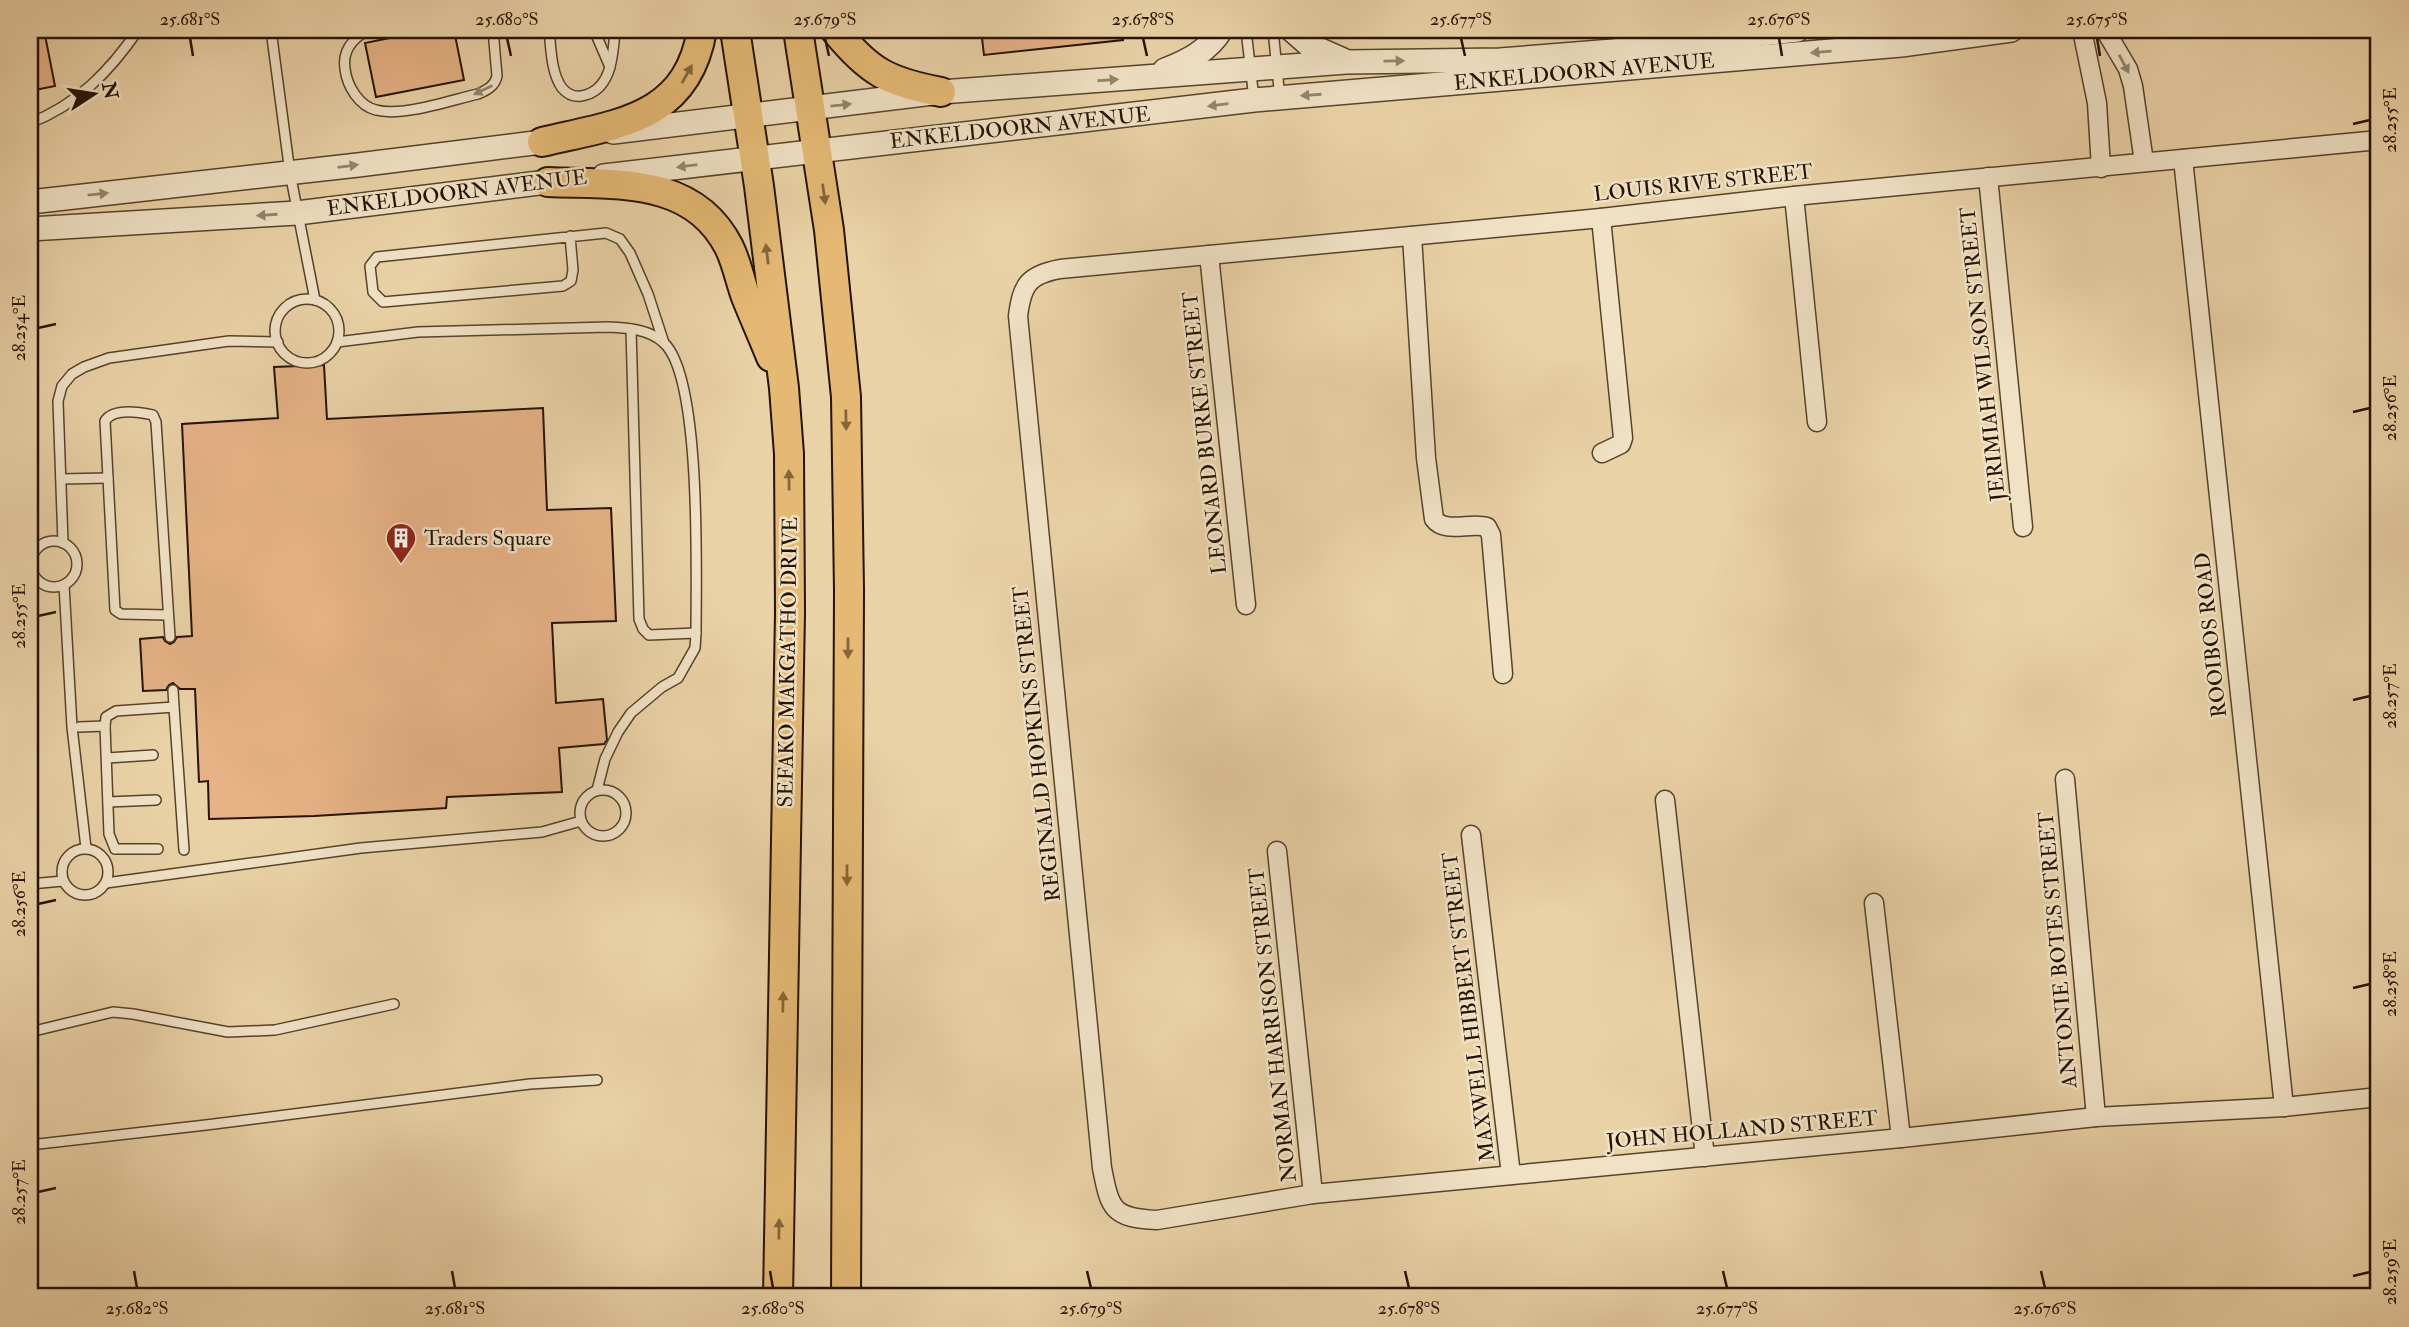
<svg xmlns="http://www.w3.org/2000/svg" width="2409" height="1327" font-family="'IM FELL Double Pica',serif">
<style>
.building{fill:#e6b286;stroke:#241300;stroke-width:2}
.lines{fill:none;stroke-linecap:round;stroke-linejoin:round}
.service-casing{stroke:#56432a;stroke-width:12}
.minor-casing{stroke:#56432a;stroke-width:21}
.tertiary-casing{stroke:#56432a;stroke-width:26}
.primary-casing{stroke:#241300;stroke-width:32}
.service{stroke:#f1e2c6;stroke-width:9}
.minor{stroke:#f1e2c6;stroke-width:18}
.tertiary{stroke:#f1e2c6;stroke-width:23}
.primary{stroke:#e5b974;stroke-width:28}
.oneway{fill:#95856d}
.oneway2{fill:#84663a}
.ticks{fill:none;stroke:#241300;stroke-width:2.5}
.labels{text-anchor:middle;dominant-baseline:central;stroke-width:5;stroke-linejoin:round;paint-order:stroke}
.street-label{font-size:21px;fill:#241300;stroke:#f1e2c6}
.poi-label{font-size:21px;fill:#241300;stroke:#f1e2c6;text-anchor:start}
.neatline{fill:none;stroke:#241300;stroke-width:2.5}
.ticks-label{font-size:18px;text-anchor:middle;fill:#241300}
</style>
<rect width="100%" height="100%" fill="#ead2a7"/>
<filter id="stains"><feTurbulence type="fractalNoise" baseFrequency=".00286" numOctaves="4"/><feColorMatrix values="0 0 0 0 .2 0 0 0 0 .09 0 0 0 0 .02 0 0 0 .5 -.17"/></filter>
<radialGradient id="worn" r=".72"><stop offset=".6" stop-color="#630" stop-opacity="0"/><stop offset="1" stop-color="#630" stop-opacity=".3"/></radialGradient>
<g class="building">
<path d="M30 30H44L55 86 30 91Z"/>
<path d="M429 30H454L464 80 376 97 365 43Z"/>
<path d="M981 30H1123V40L984 55Z"/>
<path d="M324 365 327 419 543 408 547 510 611 508 616 621 552 623 556 703 603 699 607 740 604 744 559 748 562 792 447 797 446 808 314 816 209 819 208 781 199 782 195 689H180L173 683 169 685 166 690 143 691 140 639 163 637 165 641 170 644 174 642 177 637 192 636 182 424 278 418 274 367Z"/>
</g>
<g class="lines">
<g class="service-casing">
<g id="service">
<path d="M271 30 290 173 315 300"/>
<path d="M368 30C353 38 342 51 345 69 347 86 359 106 376 110 403 117 451 100 478 94 487 90 495 86 497 76L493 30"/>
<path d="M549 30C551 48 551 73 562 88 567 94 573 97 581 96 612 91 613 55 615 30"/>
<path d="M594 30 610 67"/>
<path d="M1246 30 1254 99"/>
<path d="M1273 30 1280 98"/>
<path d="M30 123C77 105 110 71 138 30"/>
<path d="M570 236 573 270 571 281 563 286 383 302 373 292 370 266 377 257 606 233 620 239 630 253 648 294 664 343"/>
<circle cx="307" cy="331" r="32"/>
<path d="M631 329 639 619 643 629 649 635 696 633"/>
<path d="M337 342 418 332 608 327C628 328 649 329 664 343 702 378 696 577 696 633L695 648 678 678 662 687 631 713 618 732 605 759 597 790"/>
<path d="M61 479 108 478"/>
<circle cx="54" cy="564" r="23"/>
<path d="M63 543 58 401 62 386 72 374 84 367 109 358 229 341 278 342"/>
<path d="M64 585 72 727 86 848"/>
<path d="M168 615 121 614 115 610 105 421C113 408 139 412 153 415L156 422 170 637"/>
<path d="M173 690 174 707"/>
<path d="M105 726 106 717 116 711 174 707 184 850"/>
<path d="M79 727 105 726 109 834 115 849H158"/>
<path d="M107 758 153 755"/>
<circle cx="603" cy="813" r="23"/>
<path d="M108 802 156 800"/>
<circle cx="85" cy="872" r="23"/>
<path d="M106 883 361 848 542 832 581 821"/>
<path d="M30 884 63 881"/>
<path d="M30 1032 113 1012 133 1014 228 1032 275 1030 394 1004"/>
<path d="M30 1145 206 1125 530 1084 597 1080"/>
</g>
</g>
<g class="minor-casing">
<g id="minor">
<path d="M2082 30 2097 103 2101 168"/>
<path d="M2105 30 2128 69 2133 86 2144 162"/>
<path d="M2379 140 1794 196 1601 218 1060 269C1028 275 1022 285 1018 316L1102 1168C1110 1209 1112 1218 1157 1220L1313 1194 1901 1138 2096 1117 2284 1107 2379 1097"/>
<path d="M2183 159 2284 1107"/>
<path d="M1988 177 2023 527"/>
<path d="M1794 196 1817 422"/>
<path d="M1601 218 1623 438 1621 444 1602 453"/>
<path d="M1412 236 1426 458 1434 519C1445 534 1471 522 1487 527L1491 535 1503 674"/>
<path d="M1209 255 1246 605"/>
<path d="M2065 779 2096 1117"/>
<path d="M1665 800 1705 1157"/>
<path d="M1471 835 1511 1175"/>
<path d="M1277 851 1313 1194"/>
<path d="M1874 903 1901 1138"/>
</g>
</g>
<g class="tertiary-casing">
<g id="tertiary">
<path d="M1292 30 1309 45 1343 60"/>
<path d="M1165 70C1188 61 1208 51 1221 30"/>
<path d="M613 132 941 92 1346 62 1500 60 1613 51 1797 30"/>
<path d="M604 176 1254 100 1901 45 2011 30"/>
<path d="M30 202 358 165 558 140"/>
<path d="M30 229 297 213 563 180"/>
</g>
</g>
<g class="primary-casing">
<g id="primary">
<path d="M735 30 759 186 784 388 789 454 790 612 778 1297"/>
<path d="M798 30 829 230 846 397 849 590 846 1297"/>
<path d="M835 30C869 72 888 82 941 92"/>
<path d="M542 142C617 124 687 120 702 30"/>
<path d="M548 182C615 185 693 176 729 247 737 263 740 281 746 297 754 317 763 337 771 357"/>
</g>
</g>
<use href="#service" class="service"/>
<use href="#minor" class="minor"/>
<use href="#tertiary" class="tertiary"/>
<use href="#primary" class="primary"/>
</g>
<defs><path id="oneway-solid" d="M-6-.8H1V-3.2L6.5 0L1 3.2V.8H-6Z" transform="scale(1.75)"/></defs>
<g class="oneway">
<use href="#oneway-solid" transform="translate(1821 52) rotate(175)"/>
<use href="#oneway-solid" transform="translate(1394 61) rotate(-1)"/>
<use href="#oneway-solid" transform="translate(2124 64) rotate(62)"/>
<use href="#oneway-solid" transform="translate(1108 80) rotate(-4)"/>
<use href="#oneway-solid" transform="translate(483 90) rotate(154)"/>
<use href="#oneway-solid" transform="translate(1311 95) rotate(176)"/>
<use href="#oneway-solid" transform="translate(841 105) rotate(-6)"/>
<use href="#oneway-solid" transform="translate(1218 105) rotate(173)"/>
<use href="#oneway-solid" transform="translate(348 166) rotate(-7)"/>
<use href="#oneway-solid" transform="translate(687 166) rotate(173)"/>
<use href="#oneway-solid" transform="translate(98 194) rotate(-6)"/>
<use href="#oneway-solid" transform="translate(267 215) rotate(176)"/>
</g>
<g class="oneway2">
<use href="#oneway-solid" transform="translate(687 74) rotate(-61)"/>
<use href="#oneway-solid" transform="translate(824 194) rotate(82)"/>
<use href="#oneway-solid" transform="translate(767 254) rotate(-97)"/>
<use href="#oneway-solid" transform="translate(846 420) rotate(89)"/>
<use href="#oneway-solid" transform="translate(789 480) rotate(-91)"/>
<use href="#oneway-solid" transform="translate(848 648) rotate(90)"/>
<use href="#oneway-solid" transform="translate(847 875) rotate(90)"/>
<use href="#oneway-solid" transform="translate(783 1002) rotate(-89)"/>
<use href="#oneway-solid" transform="translate(779 1229) rotate(-89)"/>
</g>
<path class="ticks" d="M190 38 193 56M507 38 511 56M825 38 829 56M1143 38 1147 56M1461 38 1465 56M1779 38 1782 56M2097 38 2100 56M2353 124 2370 120M38 328 56 324M2353 412 2370 408M38 616 56 612M2353 700 2370 696M38 904 56 900M2353 988 2370 984M38 1192 56 1188M134 1271 137 1288M452 1271 455 1288M770 1271 773 1288M1087 1271 1091 1288M1405 1271 1409 1288M1723 1271 1727 1288M2041 1271 2045 1288M2353 1276 2370 1272"/>
<defs>
<g id="building-pin" transform="scale(1.575)"><path d="M0 17L-7.5 6A9.5 9.5 0 1 1 7.5 6Z" fill="#8f2418" stroke="#f1e2c6"/><path d="M-4-6H4V6H1V3H-1V6H-4ZM-2.5-4.3h1.7v1.8h-1.7ZM.8-4.3h1.7v1.8H.8ZM-2.5-1h1.7V.8h-1.7ZM.8-1h1.7V.8H.8Z" fill="#fff"/></g>
</defs>
<g fill-rule="evenodd">
<use href="#building-pin" x="401" y="538"/>
</g>
<g class="labels">
<g class="street-label">
<text transform="translate(1584 72) rotate(-5)">ENKELDOORN AVENUE</text>
<text transform="translate(1020 128) rotate(-6)">ENKELDOORN AVENUE</text>
<text transform="translate(1703 183) rotate(-6)">LOUIS RIVE STREET</text>
<text transform="translate(457 193) rotate(-7)">ENKELDOORN AVENUE</text>
<text transform="translate(1983 354) rotate(-96)">JERIMIAH WILSON STREET</text>
<text transform="translate(1205 433) rotate(-96)">LEONARD BURKE STREET</text>
<text transform="translate(2211 635) rotate(-96)">ROOIBOS ROAD</text>
<text transform="translate(788 662) rotate(-89)">SEFAKO MAKGATHO DRIVE</text>
<text transform="translate(1037 744) rotate(-96)">REGINALD HOPKINS STREET</text>
<text transform="translate(2058 950) rotate(-95)">ANTONIE BOTES STREET</text>
<text transform="translate(1469 1007) rotate(-97)">MAXWELL HIBBERT STREET</text>
<text transform="translate(1273 1025) rotate(-96)">NORMAN HARRISON STREET</text>
<text transform="translate(1742 1130) rotate(-5)">JOHN HOLLAND STREET</text>
</g>
<g class="poi-label">
<text x="424" y="538">Traders Square</text>
</g>
</g>
<rect width="2409" height="1327" fill="none" stroke="#ead2a7" stroke-width="77"/>
<g transform="translate(94 94) rotate(78)" stroke="#f1e2c6" stroke-width="5" paint-order="stroke">
<path d="M0-5L12 26L0 18L-12 26Z" fill="#241300"/>
<text y="-10" font-size="19" font-weight="bold" text-anchor="middle" fill="#241300">N</text>
</g>
<rect x="38" y="38" width="2332" height="1250" class="neatline"/>
<g class="ticks-label">
<text x="190" y="25">25.681°S</text>
<text x="507" y="25">25.680°S</text>
<text x="825" y="25">25.679°S</text>
<text x="1143" y="25">25.678°S</text>
<text x="1461" y="25">25.677°S</text>
<text x="1779" y="25">25.676°S</text>
<text x="2097" y="25">25.675°S</text>
<text transform="translate(2390 120) rotate(-90)" y="6">28.255°E</text>
<text transform="translate(19 328) rotate(-90)" y="6">28.254°E</text>
<text transform="translate(2390 408) rotate(-90)" y="6">28.256°E</text>
<text transform="translate(19 616) rotate(-90)" y="6">28.255°E</text>
<text transform="translate(2390 696) rotate(-90)" y="6">28.257°E</text>
<text transform="translate(19 904) rotate(-90)" y="6">28.256°E</text>
<text transform="translate(2390 984) rotate(-90)" y="6">28.258°E</text>
<text transform="translate(19 1192) rotate(-90)" y="6">28.257°E</text>
<text transform="translate(2390 1272) rotate(-90)" y="6">28.259°E</text>
<text x="137" y="1314">25.682°S</text>
<text x="455" y="1314">25.681°S</text>
<text x="773" y="1314">25.680°S</text>
<text x="1091" y="1314">25.679°S</text>
<text x="1409" y="1314">25.678°S</text>
<text x="1727" y="1314">25.677°S</text>
<text x="2045" y="1314">25.676°S</text>
</g>
<rect width="100%" height="100%" filter="url(#stains)"/>
<rect width="100%" height="100%" fill="url(#worn)"/>
</svg>
